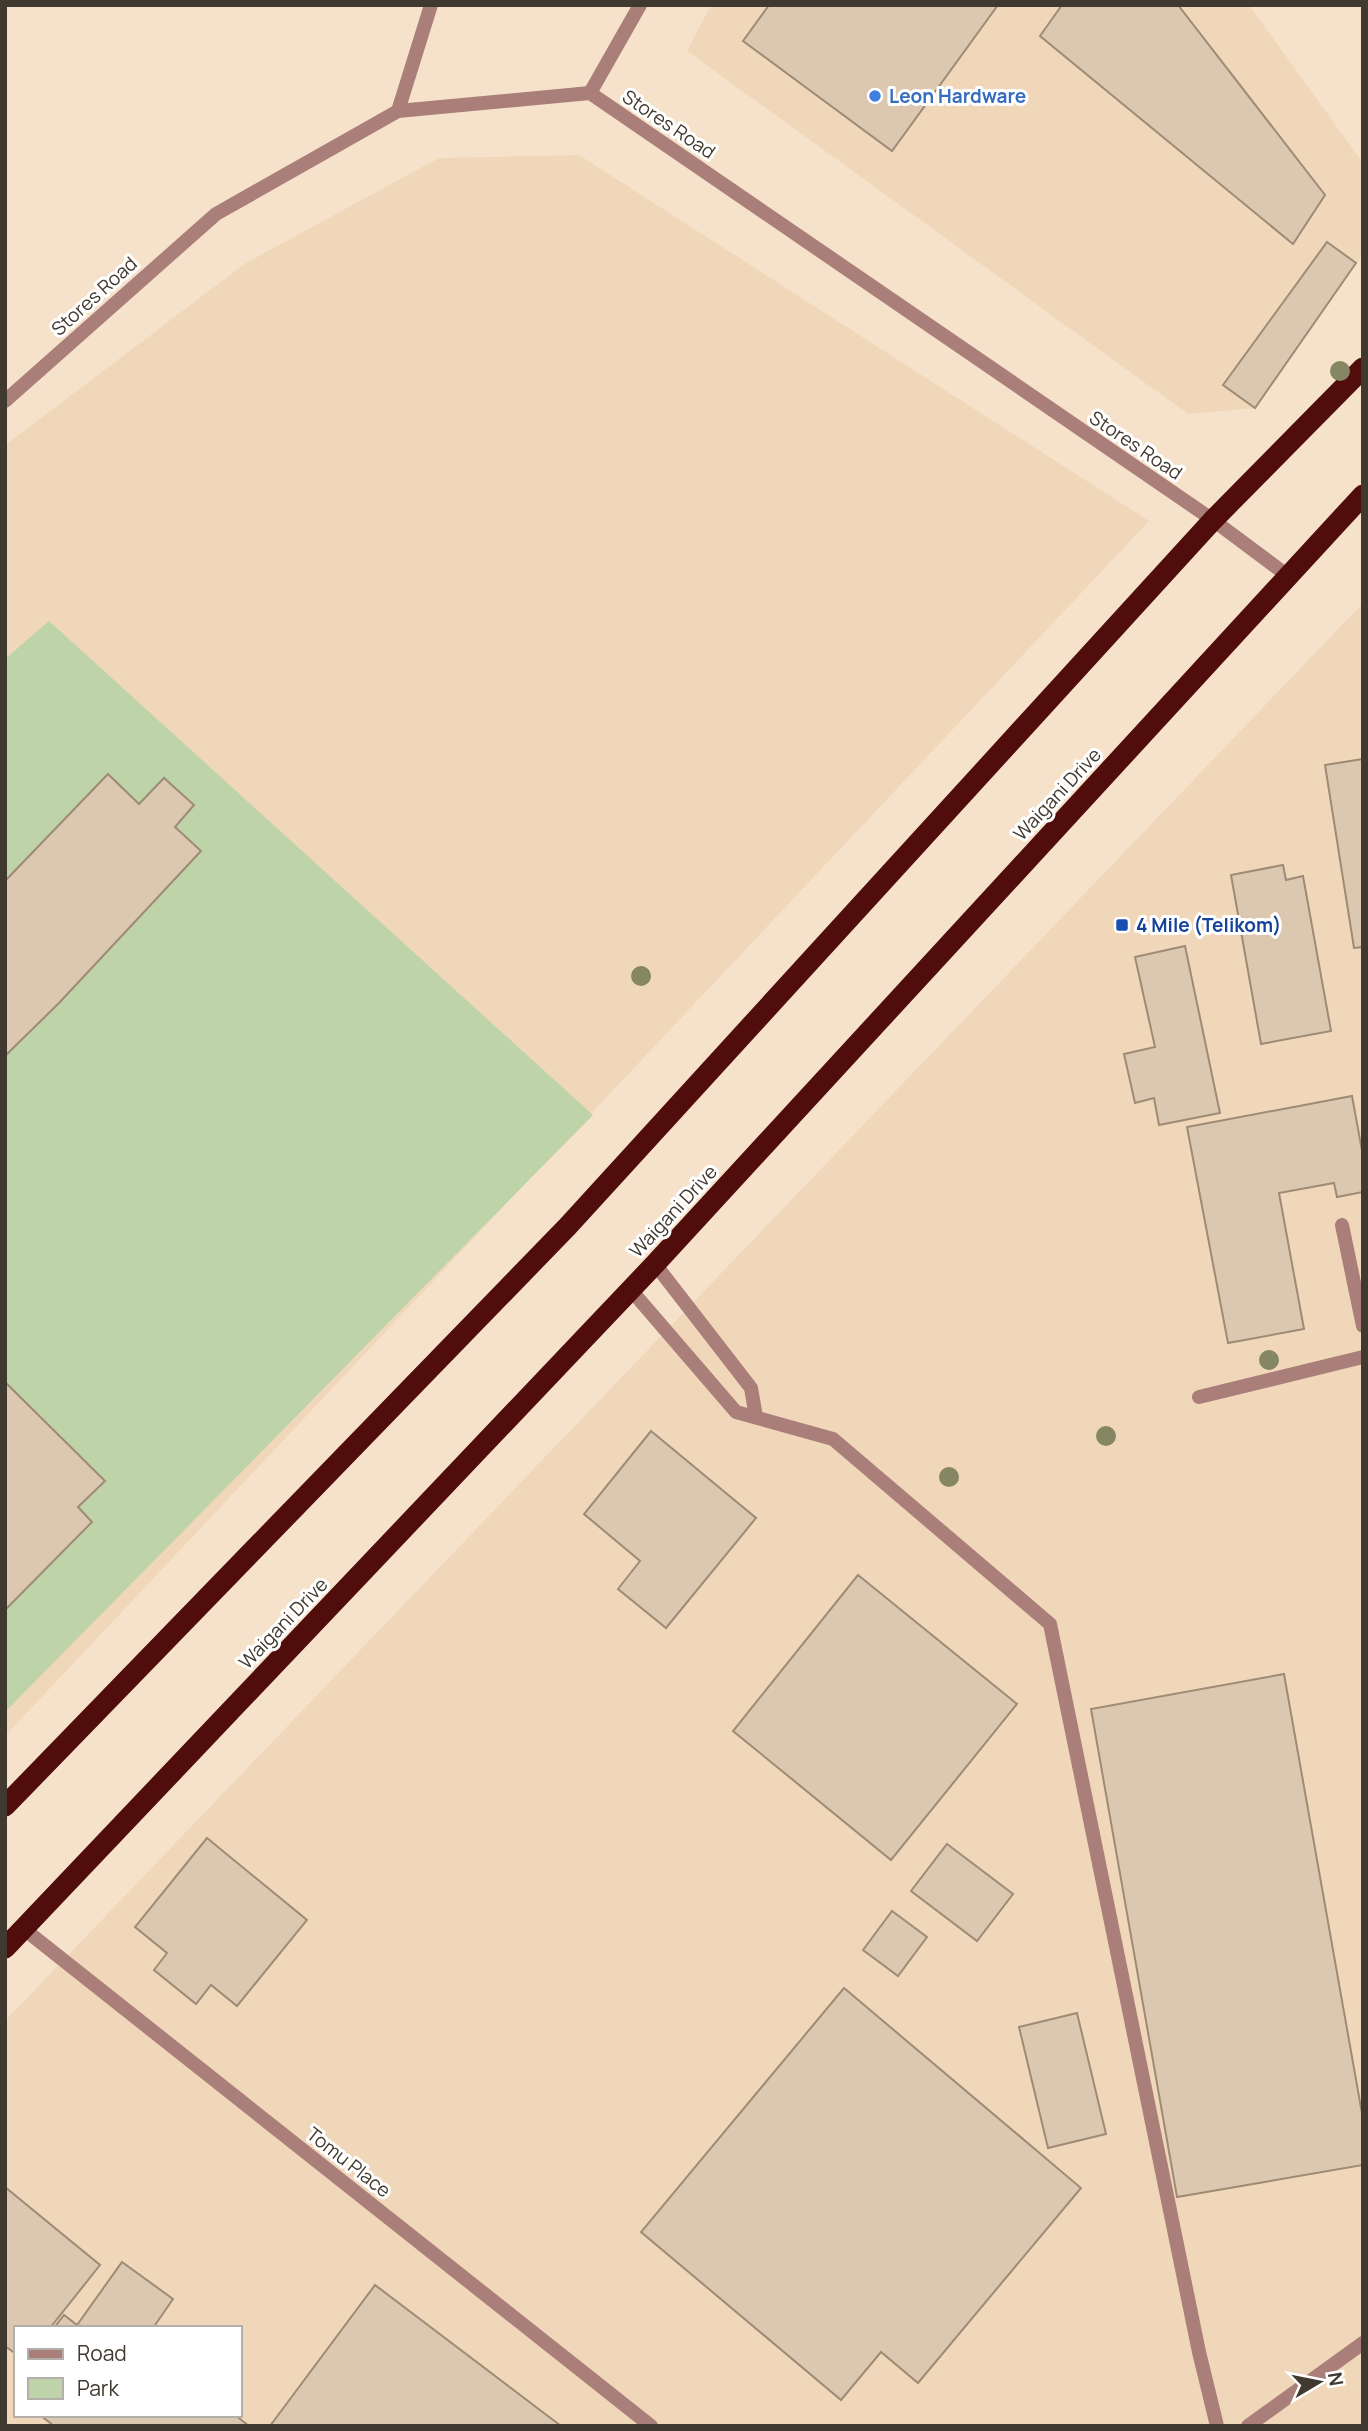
<svg xmlns="http://www.w3.org/2000/svg" width="1368" height="2431" font-family="Manrope,sans-serif">
<style>
.built{fill:#f1d7ba;fill-rule:evenodd}
.green{fill:#bfd3a9}
.building{fill:#dcc8b1;stroke:#9e8b75;stroke-width:2}
.lines{fill:none;stroke-linecap:round;stroke-linejoin:round}
.lane{stroke:#aa7e79;stroke-width:14}
.street{stroke:#aa7e79;stroke-width:14}
.highway{stroke:#500d0c;stroke-width:21}
.tree{fill:#858762}
.shop-dot{fill:#3f7fe0;stroke:#fff;stroke-width:2.5}
.transit-dot{fill:#1a4fb4;stroke:#fff;stroke-width:2.5}
.labels{text-anchor:middle;dominant-baseline:central;stroke-width:6;stroke-linejoin:round;paint-order:stroke}
.shop-label{font-size:19px;font-weight:bold;fill:#366cbe;stroke:#fff;text-anchor:start}
.street-label{font-size:19px;fill:#40392f;stroke:#fff}
.transit-label{font-size:19px;font-weight:bold;fill:#164399;stroke:#fff;text-anchor:start}
</style>
<rect width="100%" height="100%" fill="#f6e2ca"/>
<g class="built">
<path d="M711 5H1249L1363 163V254L1255 408 1188 414 687 51Z"/>
<path d="M579 155 1149 521 5 1736V445L246 263 439 158Z"/>
<path d="M1363 603V2426H5V2021ZM16 2328H240V2415H16Z"/>
</g>
<path class="green" d="M49 621 593 1115 5 1712V659Z"/>
<g class="building">
<path d="M769 5H998L892 151 743 41Z"/>
<path d="M1062 5H1178L1325 195 1293 244 1040 36Z"/>
<path d="M1327 242 1356 263 1255 408 1223 385Z"/>
<path d="M1363 759V947L1354 948 1325 765Z"/>
<path d="M108 774 139 804 164 778 194 805 175 827 201 851 59 1003 5 1056V881Z"/>
<path d="M1283 865 1286 880 1303 876 1331 1031 1261 1044 1231 875Z"/>
<path d="M1185 946 1220 1113 1159 1125 1154 1098 1135 1103 1124 1054 1155 1047 1135 957Z"/>
<path d="M1352 1096 1363 1156V1192L1337 1197 1334 1183 1279 1193 1304 1329 1228 1343 1187 1127Z"/>
<path d="M5 1382 105 1481 78 1507 92 1522 5 1610Z"/>
<path d="M651 1431 756 1518 666 1628 618 1589 640 1561 584 1514Z"/>
<path d="M858 1575 1017 1704 891 1860 733 1731Z"/>
<path d="M1284 1674 1363 2119V2165L1177 2197 1091 1709Z"/>
<path d="M207 1838 307 1920 237 2006 211 1985 196 2004 154 1970 167 1953 135 1927Z"/>
<path d="M947 1844 1013 1894 977 1941 911 1891Z"/>
<path d="M892 1911 927 1937 898 1976 863 1950Z"/>
<path d="M844 1988 1081 2188 918 2383 881 2352 841 2400 641 2232Z"/>
<path d="M1077 2013 1106 2134 1048 2148 1019 2027Z"/>
<path d="M5 2187 100 2265 50 2328H16V2354L5 2346Z"/>
<path d="M122 2262 173 2299 153 2328H54L64 2315 77 2325Z"/>
<path d="M375 2285 561 2426H270Z"/>
<path d="M40 2415H235L249 2426H54Z"/>
</g>
<g class="lines">
<g class="lane">
<path d="M1342 1225 1363 1326"/>
<path d="M655 1264 751 1388 756 1417"/>
<path d="M631 1290 736 1412 833 1439 1050 1624 1199 2352 1217 2426"/>
<path d="M1199 1397 1363 1357"/>
<path d="M24 1929 651 2426"/>
<path d="M1248 2426 1363 2343"/>
</g>
<g class="street">
<path d="M590 93 640 5"/>
<path d="M398 111 431 5"/>
<path d="M5 401 216 214 398 111 590 93 1213 520 1288 576"/>
</g>
<g class="highway">
<path d="M5 1806 568 1226 1213 520 1363 368"/>
<path d="M5 1948 655 1264 1363 495"/>
</g>
</g>
<g class="tree">
<circle cx="1340" cy="371" r="10"/>
<circle cx="641" cy="976" r="10"/>
<circle cx="1269" cy="1360" r="10"/>
<circle cx="1106" cy="1436" r="10"/>
<circle cx="949" cy="1477" r="10"/>
</g>
<circle class="shop-dot" cx="875" cy="96" r="7"/>
<rect class="transit-dot" x="1115" y="918" width="14" height="14" rx="3.5"/>
<g class="labels">
<g class="shop-label">
<text x="889" y="96">Leon Hardware</text>
</g>
<g class="street-label">
<text transform="translate(669 124) rotate(34)">Stores Road</text>
<text transform="translate(94 296) rotate(-42)">Stores Road</text>
<text transform="translate(1136 445) rotate(34)">Stores Road</text>
<text transform="translate(1057 794) rotate(-47)">Waigani Drive</text>
<text transform="translate(673 1211) rotate(-47)">Waigani Drive</text>
<text transform="translate(283 1623) rotate(-46)">Waigani Drive</text>
<text transform="translate(349 2162) rotate(38)">Tomu Place</text>
</g>
<g class="transit-label">
<text x="1136" y="925">4 Mile (Telikom)</text>
</g>
</g>
<rect width="1368" height="2431" fill="none" stroke="#40392f" stroke-width="14"/>
<rect x="14" y="2326" width="228" height="91" fill="#ffffff" stroke="#b3b0ac" stroke-width="2"/>
<rect x="28" y="2349" width="35" height="10" fill="#aa7e79" stroke="#b3b0ac" stroke-width="2"/>
<text x="77" y="2361" font-size="21" fill="#40392f">Road</text>
<rect x="28" y="2378" width="35" height="21" fill="#bfd3a9" stroke="#b3b0ac" stroke-width="2"/>
<text x="77" y="2396" font-size="21" fill="#40392f">Park</text>
<g transform="translate(1319 2382) rotate(80)" stroke="#ffffff" stroke-width="5" paint-order="stroke">
<path d="M0-5L12 26L0 18L-12 26Z" fill="#40392f"/>
<text y="-10" font-size="19" font-weight="bold" text-anchor="middle" fill="#40392f">N</text>
</g>
</svg>
